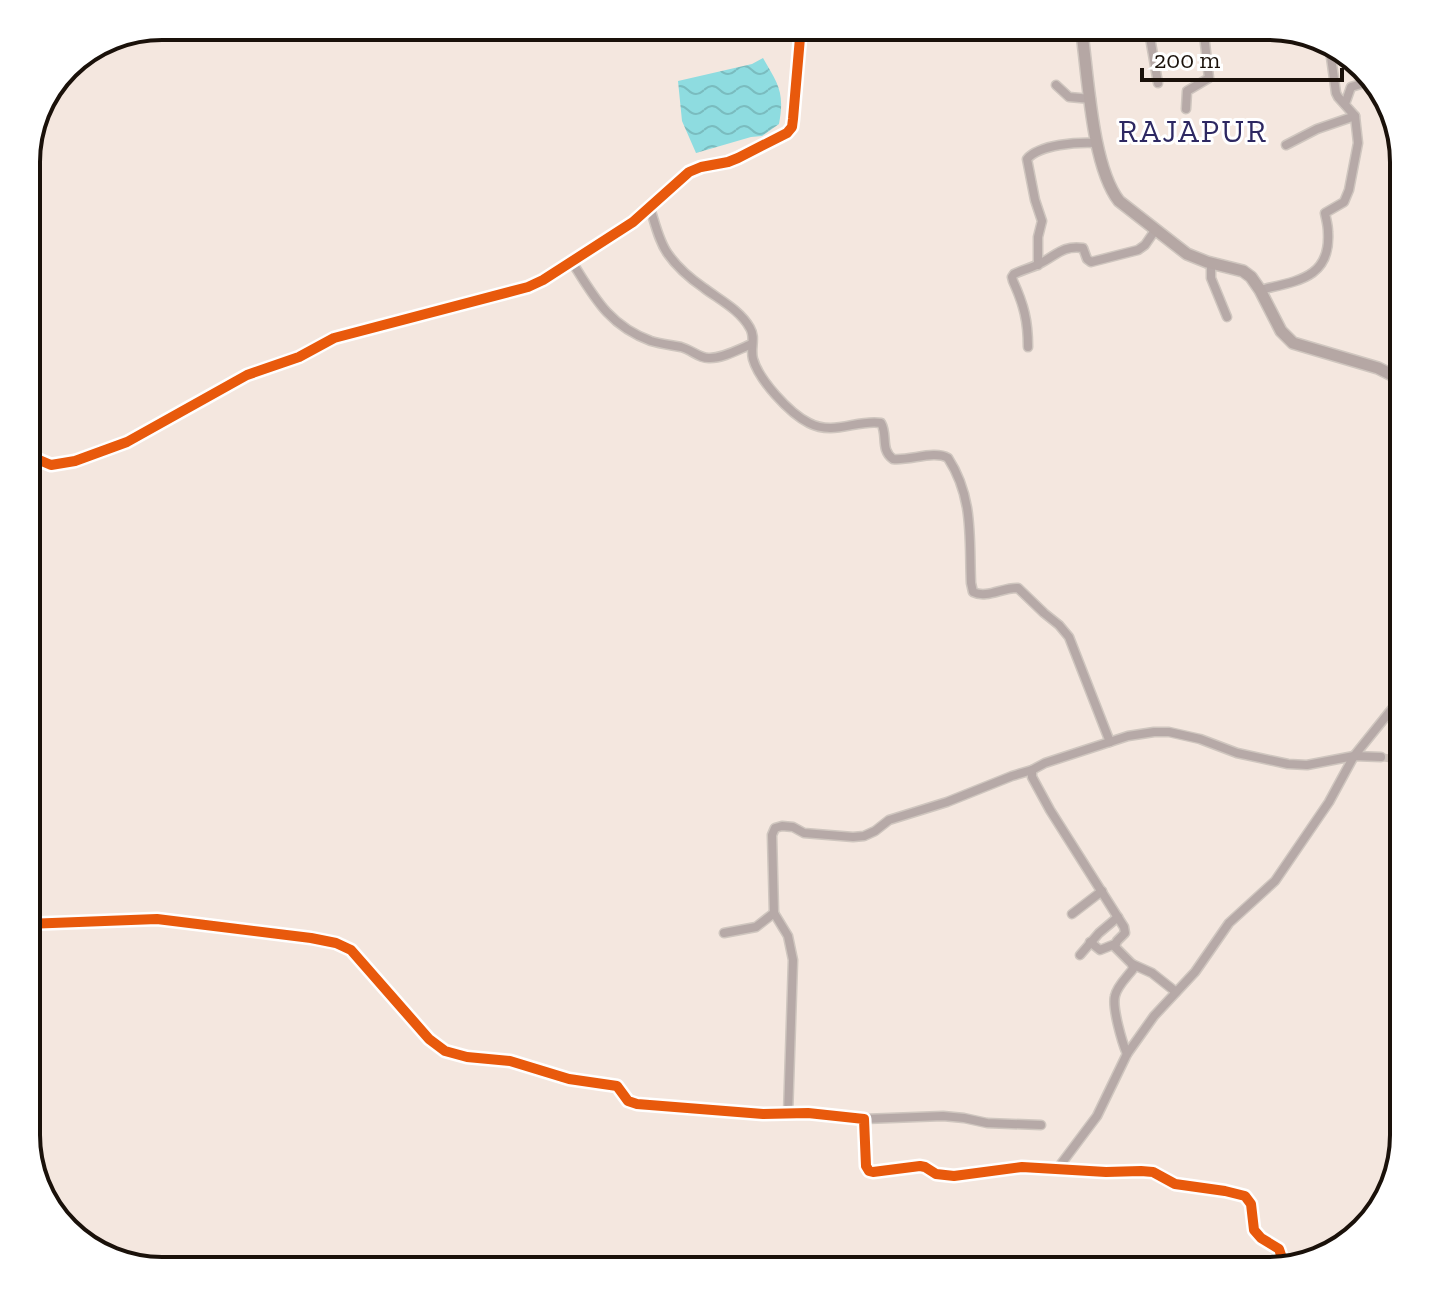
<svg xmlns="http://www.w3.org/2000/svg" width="1430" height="1297" font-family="'Zilla Slab',serif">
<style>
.water{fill:url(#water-waves)}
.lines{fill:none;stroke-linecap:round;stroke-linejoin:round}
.street-tunnel{stroke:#d3c7bf;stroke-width:8;stroke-dasharray:8 4;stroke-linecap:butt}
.street-casing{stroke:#cfc6bf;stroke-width:11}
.secondary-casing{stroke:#cfc6bf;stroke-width:14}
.street{stroke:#b6a9a7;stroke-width:8}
.secondary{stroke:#b5a7a4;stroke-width:11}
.cycleway-casing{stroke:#fff;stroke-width:15}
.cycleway{stroke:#e8590c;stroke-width:10}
.labels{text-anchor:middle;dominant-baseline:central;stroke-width:6;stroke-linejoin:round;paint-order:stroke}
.quarter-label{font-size:32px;letter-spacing:2px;fill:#2d2862;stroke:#fff}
.rim{fill:none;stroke:#1a110a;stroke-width:4}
</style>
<defs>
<pattern id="water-waves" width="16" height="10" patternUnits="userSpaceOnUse" patternTransform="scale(2)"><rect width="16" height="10" fill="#8edce0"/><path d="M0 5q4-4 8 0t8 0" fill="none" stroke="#7abcbf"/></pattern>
</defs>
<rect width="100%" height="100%" fill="#f4e7df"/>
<path class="water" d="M763 58C778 84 785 92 779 124L762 136 751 137 696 153 682 121 678 81 752 64Z"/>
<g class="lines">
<g class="street-tunnel">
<path d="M1381 757 1404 761"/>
<path d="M1065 1169 1106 1172"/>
</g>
<g class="street-casing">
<g id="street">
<path d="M1148 26 1158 83"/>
<path d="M1083 37 1129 26"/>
<path d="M1056 85 1069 97 1091 99"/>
<path d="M1345 104 1351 87 1371 81"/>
<path d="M1186 109 1187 91 1209 78 1203 26"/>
<path d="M1286 145 1317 129 1355 116"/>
<path d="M650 208C655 223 659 242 668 254 677 267 691 279 704 288 720 300 740 310 750 328 756 338 750 348 753 359 759 380 789 413 809 423 834 436 857 419 881 423 888 435 880 450 893 459 910 461 934 450 948 458 974 498 969 538 971 583L973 592C987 599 1003 587 1018 588L1044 613 1059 625 1069 637 1110 742"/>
<path d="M572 262C594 297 609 326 651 341 661 344 671 345 681 347 692 350 700 359 710 358 724 358 739 349 752 344"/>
<path d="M1211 262V278L1227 317"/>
<path d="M1038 265V237L1042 221 1035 200 1027 159C1040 144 1078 142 1097 143"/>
<path d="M1260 290C1296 281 1331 279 1328 232 1328 225 1326 219 1325 213L1344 202 1349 190 1358 143 1355 116 1338 97 1336 93 1330 50"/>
<path d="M1028 347C1028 321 1024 305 1013 281L1012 277 1014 274C1022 270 1031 268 1039 264 1056 256 1062 245 1083 248L1087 259 1091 262 1138 250 1145 245 1156 229"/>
<path d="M26 448 37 459 51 465 75 461 127 442 247 375 299 357 334 338 528 287 543 280 633 222 689 172 701 167 728 162 738 158 787 133 792 127 793 119 801 26"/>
<path d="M1072 914 1102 891"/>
<path d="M26 924 157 919 311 938 336 943 351 950 429 1039 445 1051 467 1057 510 1061 569 1079 617 1086 628 1101 637 1104 763 1114 808 1113 864 1119 866 1166 869 1171 873 1172 920 1166 925 1167 936 1174 954 1176 1010 1168 1065 1169"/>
<path d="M724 933 756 927 774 913"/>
<path d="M1090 942 1100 950 1115 944"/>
<path d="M1080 955 1099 933 1118 917"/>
<path d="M1132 964 1152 973 1176 992"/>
<path d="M1127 1054C1122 1042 1112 1008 1115 996 1117 986 1127 977 1133 969L1132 964 1115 947 1117 941 1125 933 1124 927 1050 810 1032 777V770L1045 763 1128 736 1154 732H1169L1200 739 1237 753 1288 764 1307 765 1354 756 1381 757"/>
<path d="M788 1115 793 960 788 936 774 913 772 835 775 828 782 826 793 827 804 833 853 837 864 836 875 831 889 820 947 802 1012 776 1032 770"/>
<path d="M864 1119 943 1116 964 1118 987 1123 1041 1125"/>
<path d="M1058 1168 1097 1116 1127 1054 1154 1016 1195 972 1229 923 1275 881 1329 802 1354 756 1404 694"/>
<path d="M1106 1172 1147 1171 1175 1184 1240 1194 1249 1200 1251 1204 1253 1227 1256 1234 1279 1249 1285 1267"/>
</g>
</g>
<g class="secondary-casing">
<path id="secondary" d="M1081 26C1088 72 1091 165 1119 201L1187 254 1207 262 1243 271 1251 277 1260 290 1281 331 1293 343 1378 368 1404 381"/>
</g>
<use href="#street" class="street"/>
<use href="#secondary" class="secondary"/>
<g class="cycleway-casing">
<g id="cycleway">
<path d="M26 448 37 459 51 465 75 461 127 442 247 375 299 357 334 338 528 287 543 280 633 222 689 172 701 167 728 162 738 158 787 133 792 127 793 119 801 26"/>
<path d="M26 924 157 919 311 938 336 943 351 950 429 1039 445 1051 467 1057 510 1061 569 1079 617 1086 628 1101 637 1104 763 1114 808 1113 864 1119 866 1166 869 1171 873 1172 920 1166 925 1167 936 1174 954 1176 1022 1167 1106 1172 1141 1171 1153 1172 1175 1184 1225 1191 1245 1196 1251 1204 1254 1230 1261 1238 1279 1249 1285 1267"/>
</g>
</g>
<use href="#cycleway" class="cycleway"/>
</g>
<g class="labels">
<g class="quarter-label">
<text x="1193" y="131">RAJAPUR</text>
</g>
</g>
<path d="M0 0H1430V1297H0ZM162 40H1268A122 122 0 0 1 1390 162V1135A122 122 0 0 1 1268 1257H162A122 122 0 0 1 40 1135V162A122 122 0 0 1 162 40Z" fill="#fff" fill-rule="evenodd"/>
<path class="rim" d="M162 40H1268A122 122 0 0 1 1390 162V1135A122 122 0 0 1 1268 1257H162A122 122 0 0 1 40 1135V162A122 122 0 0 1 162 40Z"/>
<path d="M1142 68v12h200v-12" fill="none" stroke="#1a110a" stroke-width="4"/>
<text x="1154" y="68" font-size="24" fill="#1a110a" stroke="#ffffff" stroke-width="6" paint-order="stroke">200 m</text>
</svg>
